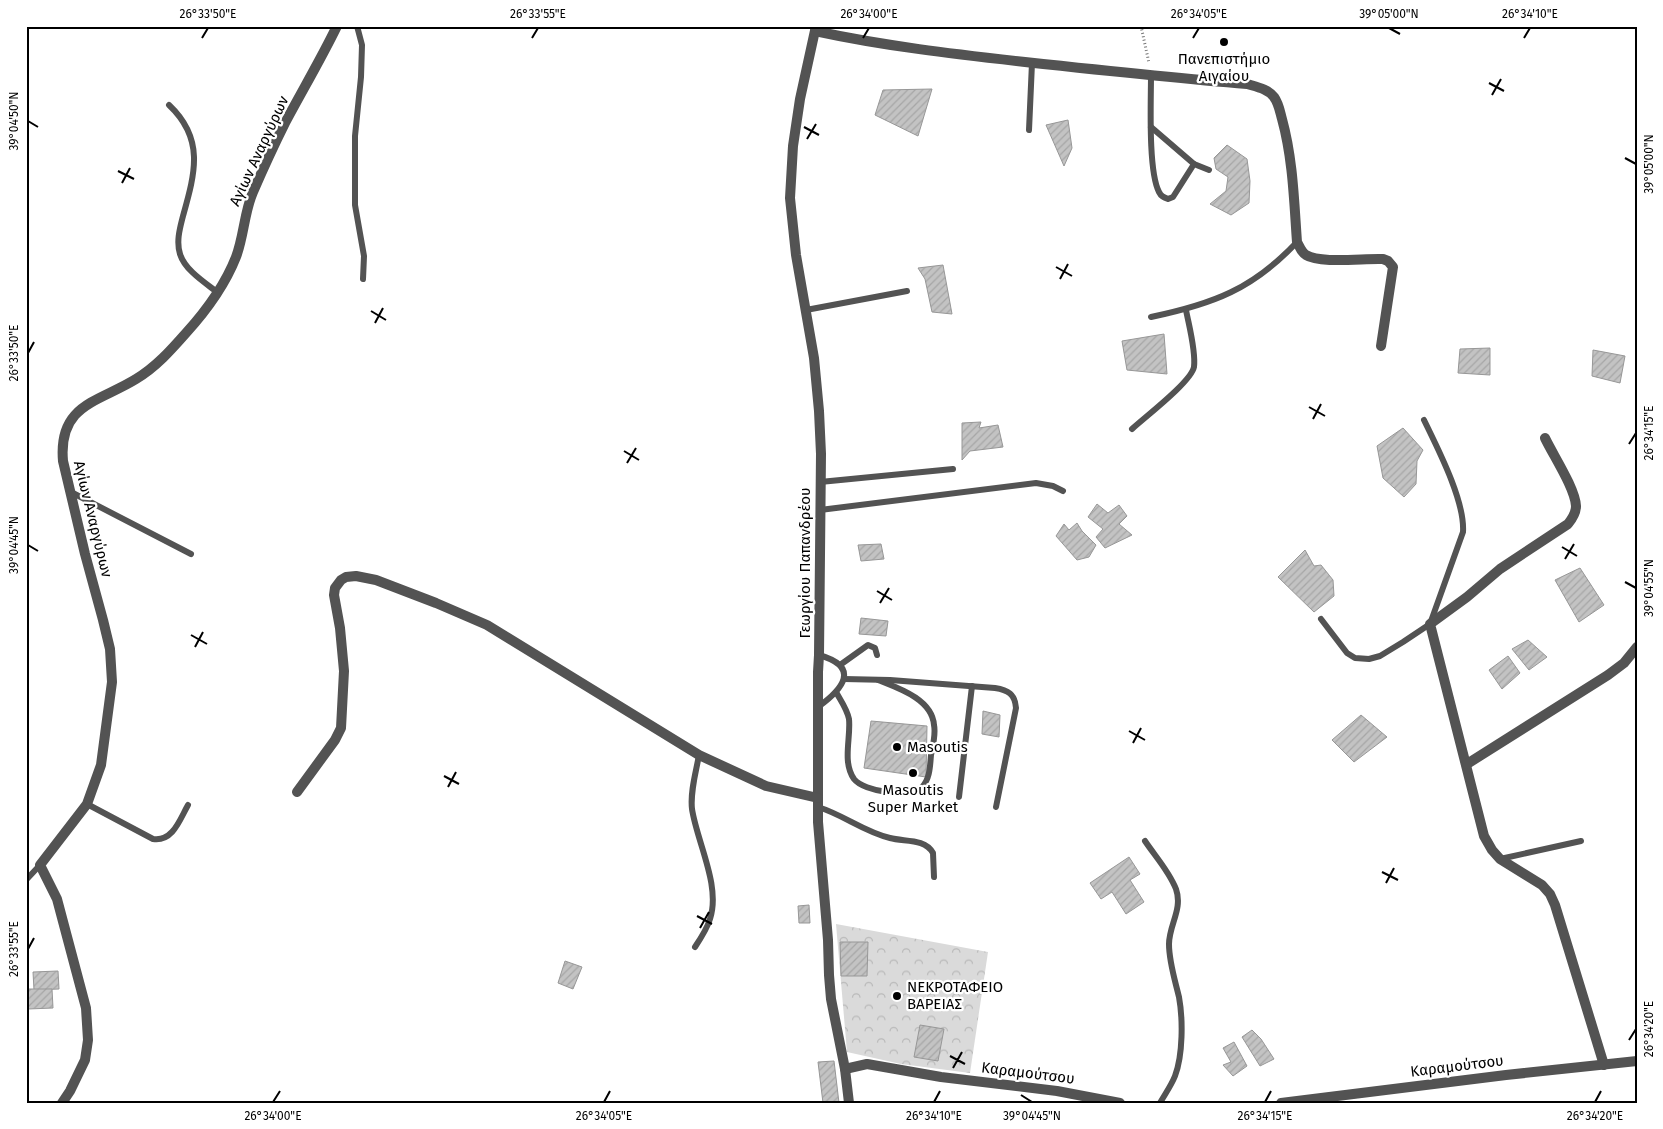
<svg xmlns="http://www.w3.org/2000/svg" width="1663" height="1129" font-family="'Fira Sans',sans-serif">
<style>
.forest{fill:url(#forest-crowns)}
.building{fill:url(#building-hatch);stroke:#979797}
.lines{fill:none;stroke-linecap:round;stroke-linejoin:round}
.path{stroke:#757575;stroke-width:3;stroke-dasharray:1 2.5;stroke-linecap:butt}
.lane{stroke:#535353;stroke-width:6}
.street{stroke:#535353;stroke-width:10}
.ticks{fill:none;stroke:#000;stroke-width:2}
.poi-dot{fill:#000;stroke:#fff;stroke-width:2}
.labels{text-anchor:middle;dominant-baseline:central;stroke-width:4.5;stroke-linejoin:round;paint-order:stroke}
.poi-label{font-size:15px;fill:#000;stroke:#fff}
.street-label{font-size:15px;fill:#000;stroke:#fff}
.neatline{fill:none;stroke:#000;stroke-width:2}
.ticks-label{font-size:12px;text-anchor:middle;fill:#000}
</style>
<defs>
<pattern id="forest-crowns" width="20" height="18" patternUnits="userSpaceOnUse" patternTransform="scale(1.25)"><rect width="20" height="18" fill="#dadada"/><path d="M2 6a3 3 0 1 1 6 0M12 15a3 3 0 1 1 6 0" fill="none" stroke="#b9b9b9"/></pattern>
<pattern id="building-hatch" width="6" height="6" patternUnits="userSpaceOnUse" patternTransform="scale(1.25)"><rect width="6" height="6" fill="#c3c3c3"/><path d="M-1 1l2-2M0 6l6-6M5 7l2-2" fill="none" stroke="#a6a6a6"/></pattern>
</defs>
<rect width="100%" height="100%" fill="#fff"/>
<path class="forest" d="M836 924 988 952 970 1073 901 1064 847 1052Z"/>
<g class="building">
<path d="M932 89 918 136 875 115 883 90Z"/>
<path d="M1068 120 1072 148 1064 166 1046 125Z"/>
<path d="M1227 145 1247 159 1250 181 1249 203 1231 215 1210 204 1226 191 1228 177 1216 169 1214 158Z"/>
<path d="M943 265 952 314 932 312 925 279 918 268Z"/>
<path d="M1164 334 1167 374 1127 370 1122 341Z"/>
<path d="M1490 348V375L1458 373 1460 349Z"/>
<path d="M1593 350 1625 356 1620 383 1592 376Z"/>
<path d="M981 422 979 428 998 425 1003 447 970 451 962 460V423Z"/>
<path d="M1403 428 1423 450 1417 461 1416 484 1404 497 1383 478 1377 446Z"/>
<path d="M1097 504 1108 513 1119 505 1127 516 1119 524 1132 535 1105 548 1096 537 1103 529 1088 517Z"/>
<path d="M1077 523 1082 531 1096 545 1089 557 1077 560 1056 536 1064 524 1069 530Z"/>
<path d="M881 544 884 559 861 561 858 545Z"/>
<path d="M1305 550 1314 566 1321 565 1333 580 1334 596 1314 612 1278 577Z"/>
<path d="M1580 568 1604 605 1579 622 1555 580Z"/>
<path d="M861 618 888 621 886 636 859 634Z"/>
<path d="M1528 640 1547 657 1529 670 1512 649Z"/>
<path d="M1508 656 1520 673 1502 689 1489 670Z"/>
<path d="M983 711 1000 715 999 737 982 734Z"/>
<path d="M1361 715 1387 737 1354 762 1332 740Z"/>
<path d="M871 721 927 726 926 777 864 768Z"/>
<path d="M1129 857 1140 874 1130 880 1144 902 1126 914 1112 892 1101 899 1090 883Z"/>
<path d="M809 905 810 923H799L798 906Z"/>
<path d="M840 942H868L867 976H841Z"/>
<path d="M565 961 582 967 573 989 558 983Z"/>
<path d="M58 971 59 989 34 990 33 972Z"/>
<path d="M27 989H52L53 1008 28 1009Z"/>
<path d="M920 1025 944 1029 938 1061 914 1057Z"/>
<path d="M1252 1030 1261 1039 1274 1059 1260 1066 1242 1037Z"/>
<path d="M1234 1042 1247 1066 1233 1076 1223 1065 1231 1062 1223 1048Z"/>
<path d="M834 1061 839 1103H823L818 1062Z"/>
</g>
<g class="lines">
<path class="path" d="M1141 26 1149 63"/>
<g class="lane">
<path d="M357 26 362 45 361 77 355 136V205L364 256 363 279"/>
<path d="M1151 76C1151 101 1148 171 1159 192 1161 196 1163 197 1168 199L1173 197 1194 164 1209 170"/>
<path d="M169 105C205 139 195 173 183 216 180 228 176 241 180 254 185 270 204 282 217 292"/>
<path d="M1151 127 1194 164"/>
<path d="M1029 130 1032 63"/>
<path d="M806 310 907 291"/>
<path d="M1151 317C1213 304 1253 289 1297 242"/>
<path d="M1132 429C1145 417 1191 382 1194 367 1196 351 1189 326 1186 310"/>
<path d="M820 482 953 469"/>
<path d="M69 491 191 554"/>
<path d="M820 510 1036 483 1053 486 1063 491"/>
<path d="M1321 619 1347 653 1355 658 1369 659 1380 656 1403 642 1430 624 1463 532C1465 501 1438 449 1424 420"/>
<path d="M840 665 868 645 875 648 877 655"/>
<path d="M844 679 890 680 995 688C1008 690 1015 694 1016 708L996 807"/>
<path d="M836 692C841 701 847 709 849 719 851 738 842 762 854 779 864 792 909 798 922 787 930 779 930 766 931 755 933 745 936 734 934 725 932 699 898 688 878 680"/>
<path d="M818 707C843 689 861 667 819 655"/>
<path d="M959 797 972 686"/>
<path d="M87 804 153 839C173 842 180 819 188 805"/>
<path d="M818 807C844 815 864 832 890 838 904 842 925 838 933 853L934 877"/>
<path d="M1145 841C1155 856 1169 871 1176 889 1183 909 1169 925 1169 944 1169 962 1175 980 1179 997 1183 1019 1183 1055 1175 1076 1171 1086 1165 1094 1160 1103"/>
<path d="M1500 859 1581 841"/>
<path d="M26 880 40 865"/>
<path d="M695 947C701 938 707 929 710 919 721 886 697 842 692 809 690 792 696 772 699 755"/>
</g>
<g class="street">
<path d="M816 26 800 99 793 146 790 198 796 255 814 358 819 411 821 454 819 655 818 672V822L828 940 829 975 831 999 845 1069 849 1103"/>
<path d="M815 31C884 46 954 54 1025 62 1099 70 1173 78 1247 84 1257 87 1268 89 1274 97 1279 104 1280 112 1282 119 1293 159 1294 201 1297 242 1300 247 1301 252 1306 255 1320 264 1365 258 1383 259L1388 261 1393 267 1381 346"/>
<path d="M1545 438C1553 455 1575 488 1576 506 1576 513 1572 519 1568 524L1500 569 1467 597 1430 624 1484 836 1492 850 1500 859 1542 885 1550 894 1555 905 1604 1065"/>
<path d="M1467 764 1608 675 1624 663 1637 647"/>
<path d="M297 792 335 740 341 728 344 671 340 628 334 595 335 588 341 580 346 577 356 576 376 580 436 603 487 625 699 755 766 786 818 798"/>
<path d="M845 1069 867 1064 941 1077 1057 1091 1120 1103"/>
<path d="M62 1103 70 1091 85 1060 88 1040 86 1008 57 899 40 865 87 804 101 765 112 682 110 649 103 620 85 554 63 461C58 404 99 402 136 379 156 367 171 350 186 333 206 311 225 285 236 257 244 236 244 213 253 192 263 169 274 145 285 123 302 91 321 59 337 26"/>
<path d="M1281 1103 1506 1075 1637 1061"/>
</g>
</g>
<path class="ticks" d="M1389 28 1400 34M202 38 208 28M532 38 538 28M863 38 869 28M1193 38 1199 28M1524 38 1530 28M1489 83 1504 91M1492 95 1501 79M28 121 38 127M804 127 819 135M807 139 816 124M1625 158 1636 164M118 171 134 179M122 183 130 168M1056 267 1072 276M1060 279 1068 264M371 311 386 320M375 323 383 308M28 353 34 342M1309 407 1325 416M1313 419 1321 404M1629 444 1636 433M624 451 639 460M627 463 636 448M28 545 38 551M1562 547 1577 556M1565 559 1574 544M1625 582 1636 588M877 591 892 600M880 603 889 588M191 635 207 644M195 647 203 632M1129 731 1145 740M1133 743 1141 728M444 776 459 784M448 787 456 772M1382 872 1398 880M1386 883 1394 868M697 916 712 924M700 928 709 912M28 949 34 938M1629 1040 1636 1029M950 1056 965 1064M953 1068 962 1052M1021 1095 1032 1102M273 1102 280 1091M604 1102 610 1091M934 1102 940 1091M1265 1102 1271 1091M1595 1102 1601 1091"/>
<g class="poi-dot">
<circle cx="1224" cy="42" r="5"/>
<circle cx="897" cy="747" r="5"/>
<circle cx="913" cy="773" r="5"/>
<circle cx="897" cy="996" r="5"/>
</g>
<g class="labels">
<g class="poi-label">
<text x="1224" y="59">Πανεπιστήμιο<tspan x="1224" dy="17">Αιγαίου</tspan></text>
<text x="907" y="747" text-anchor="start">Masoutis</text>
<text x="913" y="790">Masoutis<tspan x="913" dy="17">Super Market</tspan></text>
<text x="907" y="987" text-anchor="start">ΝΕΚΡΟΤΑΦΕΙΟ<tspan x="907" dy="17">ΒΑΡΕΙΑΣ</tspan></text>
</g>
<g class="street-label">
<text transform="translate(259 151) rotate(-65)">Αγίων Αναργύρων</text>
<text transform="translate(93 519) rotate(76)">Αγίων Αναργύρων</text>
<text transform="translate(805 563) rotate(-90)">Γεωργίου Παπανδρέου</text>
<text transform="translate(1457 1066) rotate(-7)">Καραμούτσου</text>
<text transform="translate(1028 1073) rotate(7)">Καραμούτσου</text>
</g>
</g>
<rect width="1663" height="1129" fill="none" stroke="#ffffff" stroke-width="55"/>
<rect x="28" y="28" width="1608" height="1074" class="neatline"/>
<g class="ticks-label">
<text x="208" y="18">26°33'50"E</text>
<text x="538" y="18">26°33'55"E</text>
<text x="869" y="18">26°34'00"E</text>
<text x="1199" y="18">26°34'05"E</text>
<text x="1389" y="18">39°05'00"N</text>
<text x="1530" y="18">26°34'10"E</text>
<text transform="translate(14 121) rotate(-90)" y="4">39°04'50"N</text>
<text transform="translate(1649 164) rotate(-90)" y="4">39°05'00"N</text>
<text transform="translate(14 353) rotate(-90)" y="4">26°33'50"E</text>
<text transform="translate(1649 433) rotate(-90)" y="4">26°34'15"E</text>
<text transform="translate(14 545) rotate(-90)" y="4">39°04'45"N</text>
<text transform="translate(1649 588) rotate(-90)" y="4">39°04'55"N</text>
<text transform="translate(14 949) rotate(-90)" y="4">26°33'55"E</text>
<text transform="translate(1649 1029) rotate(-90)" y="4">26°34'20"E</text>
<text x="273" y="1120">26°34'00"E</text>
<text x="604" y="1120">26°34'05"E</text>
<text x="934" y="1120">26°34'10"E</text>
<text x="1032" y="1120">39°04'45"N</text>
<text x="1265" y="1120">26°34'15"E</text>
<text x="1595" y="1120">26°34'20"E</text>
</g>
</svg>
